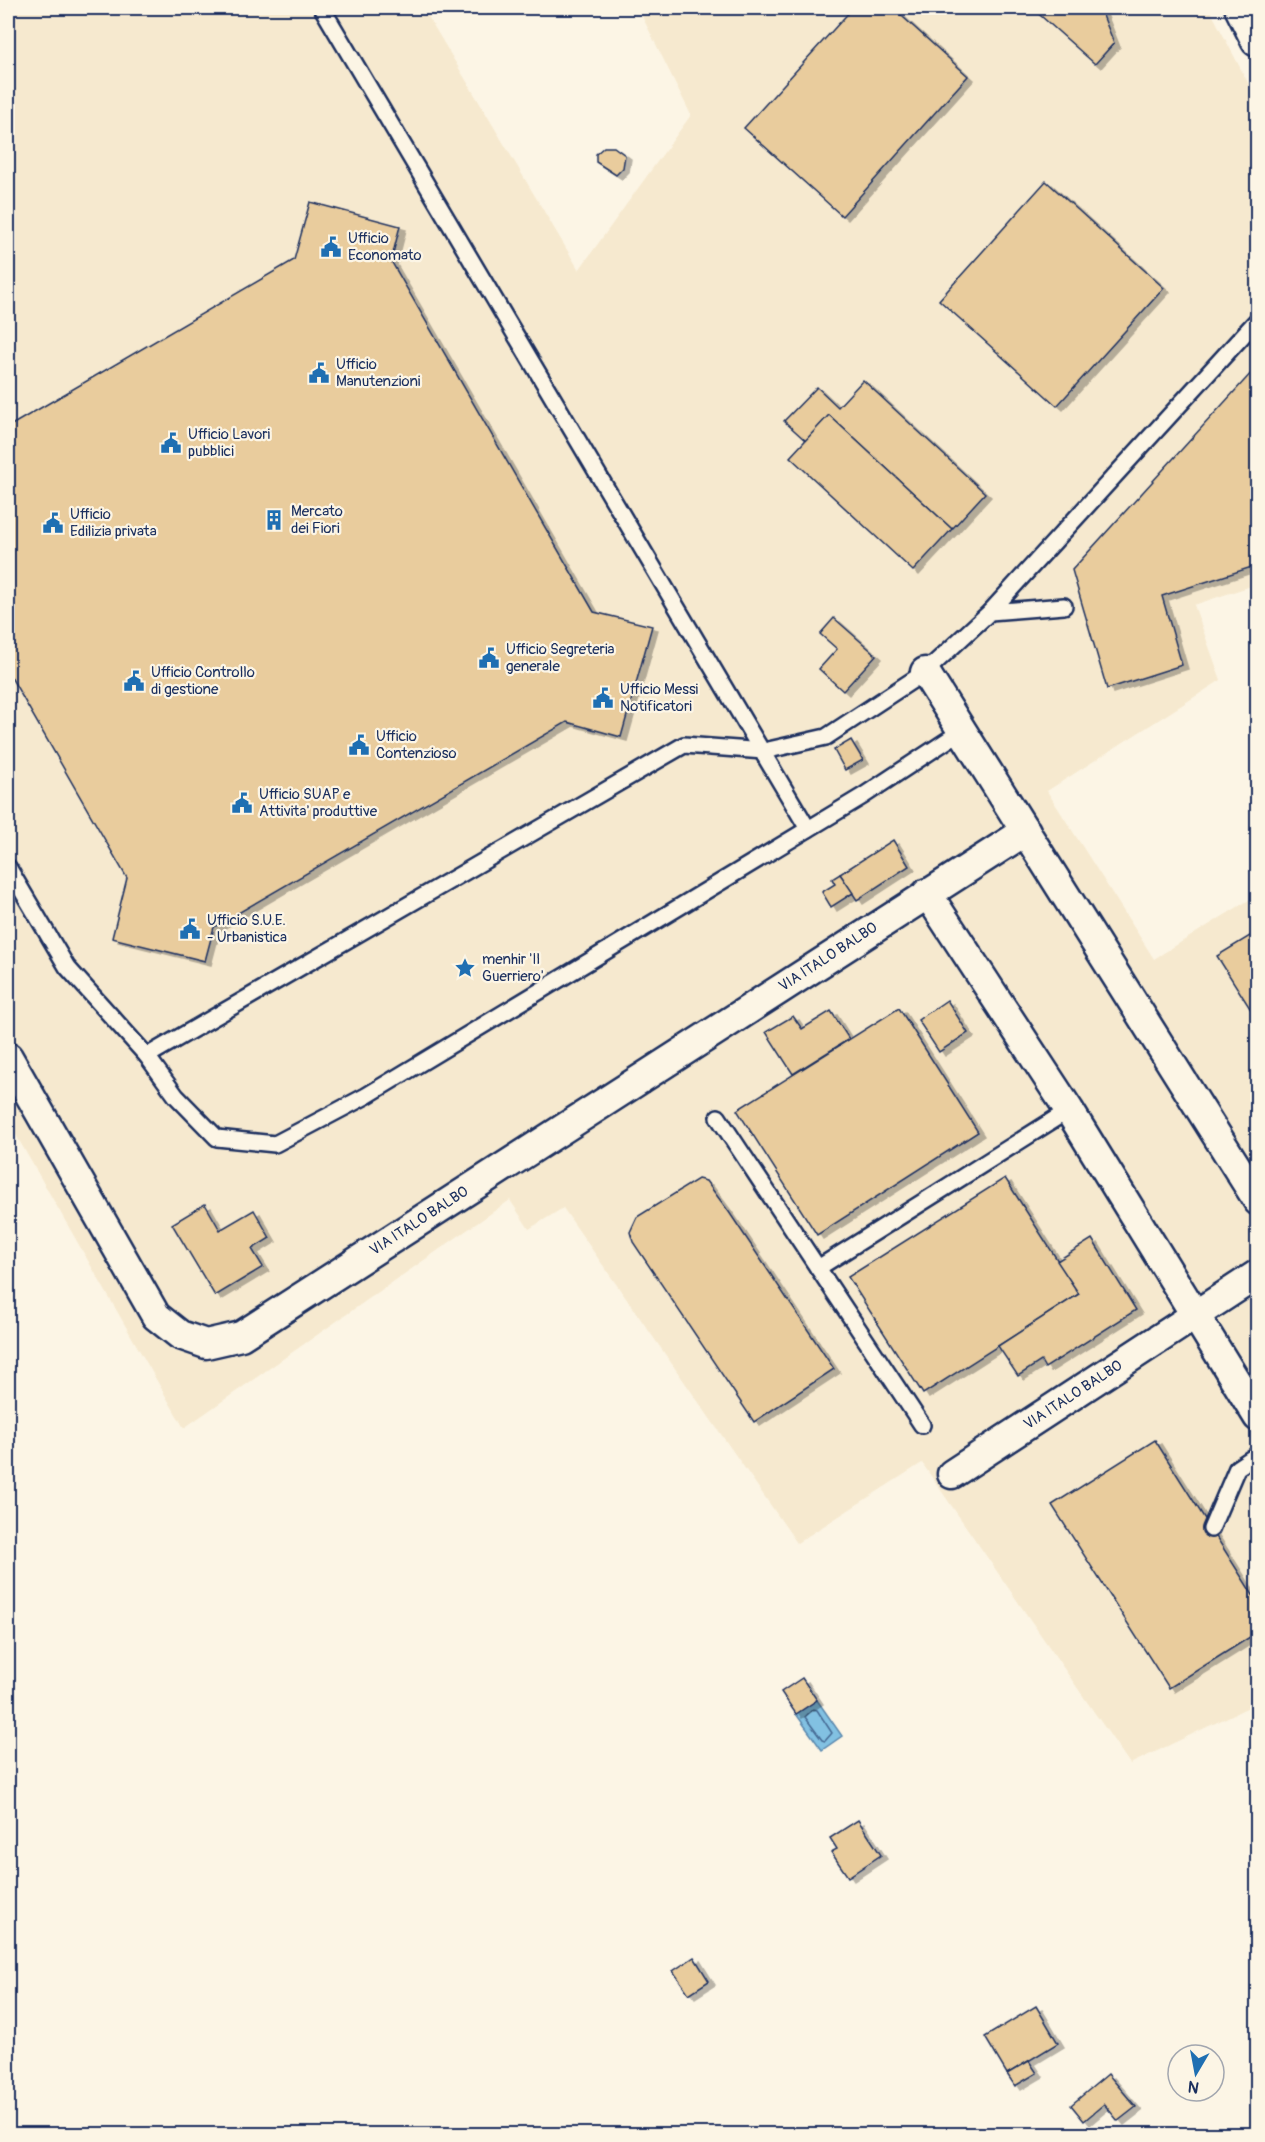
<svg xmlns="http://www.w3.org/2000/svg" width="1265" height="2142" font-family="Pangolin,sans-serif">
<style>
.built{fill:#f6e9cf}
.water{fill:#82c1e2;stroke:#5987ad;stroke-width:1.5}
.lines{fill:none;stroke-linecap:round;stroke-linejoin:round}
.shore{stroke:#446993;stroke-width:1.5}
.building{fill:#e9cc9d;stroke:#1b2f5e;stroke-width:1.5;filter:url(#shadow)}
.service-casing{stroke:#1b2f5e;stroke-width:20}
.minor-casing{stroke:#1b2f5e;stroke-width:33}
.secondary-casing{stroke:#1b2f5e;stroke-width:38}
.service{stroke:#fcf5e5;stroke-width:15}
.minor{stroke:#fcf5e5;stroke-width:28}
.secondary{stroke:#fcf5e5;stroke-width:33}
.labels{text-anchor:middle;dominant-baseline:central;stroke-width:4.5;stroke-linejoin:round;paint-order:stroke}
.poi-label{font-size:15px;fill:#1b2f5e;stroke:#fcf5e5;text-anchor:start}
.street-label{font-size:15px;fill:#1b2f5e;stroke:#fcf5e5}
</style>
<defs>
<filter id="shadow"><feDropShadow dx="6" dy="4" stdDeviation="0" flood-color="#0004"/></filter>
</defs>
<rect width="100%" height="100%" fill="#fcf5e5"/>
<filter id="ink" filterUnits="userSpaceOnUse"><feTurbulence type="fractalNoise" baseFrequency=".0167" numOctaves="2"/><feDisplacementMap in="SourceGraphic" scale="12" xChannelSelector="R" yChannelSelector="G"/><feConvolveMatrix kernelMatrix="1 2 1 2 8 2 1 2 1" color-interpolation-filters="sRGB"/></filter>
<g filter="url(#ink)">
<path class="built" d="M8 8H423L579 270 691 115 638 8H1209L1257 100V584L1194 605 1221 680 1047 791 1154 959 1257 895V1703L1130 1764 922 1463 797 1543 563 1208 529 1229 510 1200 184 1428 8 1121Z"/>
<path class="water" d="M817 1700 842 1736 822 1750 796 1714Z"/>
<g class="lines">
<path class="shore" d="M813 1709 817 1710 832 1733 825 1741 822 1740 805 1717Z"/>
</g>
<g class="building">
<path d="M853 8H893L968 76 842 216 744 128Z"/>
<path d="M1032 8H1100L1114 43 1095 64Z"/>
<path d="M604 147H614L625 155 623 168 616 175 596 162V154Z"/>
<path d="M1046 181 1164 288 1057 406 939 300Z"/>
<path d="M310 202 400 226 391 261 594 612 652 626 621 737 567 722 214 927 205 961 112 938 127 878 8 672V427L294 260Z"/>
<path d="M1253 371 1258 376V565L1162 596 1182 665 1107 689 1072 570Z"/>
<path d="M863 380 985 493 952 529 829 415 806 441 784 421 817 387 838 407Z"/>
<path d="M829 415 952 529 913 571 790 457Z"/>
<path d="M834 618 876 655 843 691 819 669 837 649 820 634Z"/>
<path d="M851 740 863 760 845 770 834 750Z"/>
<path d="M893 840 909 866 857 900 840 874Z"/>
<path d="M840 874 853 893 831 907 822 892 835 884 832 879Z"/>
<path d="M1258 931V1021L1217 956Z"/>
<path d="M947 1000 968 1033 939 1052 918 1020Z"/>
<path d="M899 1008 978 1132 817 1235 737 1110Z"/>
<path d="M831 1011 849 1039 793 1074 766 1032 793 1016 802 1029Z"/>
<path d="M1005 1178 1079 1294 923 1394 848 1277Z"/>
<path d="M698 1179 706 1181 729 1212 834 1369 754 1422 633 1242 630 1232 637 1217Z"/>
<path d="M205 1204 220 1230 254 1210 270 1238 252 1249 263 1267 215 1296 172 1224Z"/>
<path d="M1092 1239 1136 1310 1045 1368 1041 1361 1018 1376 998 1346 1079 1294 1057 1261Z"/>
<path d="M1155 1440 1258 1603V1632L1169 1688 1052 1505Z"/>
<path d="M802 1678 817 1700 796 1714 781 1692Z"/>
<path d="M858 1820 881 1855 848 1877 831 1852 837 1849 830 1838Z"/>
<path d="M694 1957 709 1981 689 1994 673 1971Z"/>
<path d="M1036 2006 1058 2043 1007 2074 985 2037Z"/>
<path d="M1029 2061 1037 2073 1015 2086 1007 2074Z"/>
<path d="M1108 2074 1136 2107 1118 2121 1104 2104 1084 2121 1071 2105Z"/>
</g>
<g class="lines">
<g class="service-casing">
<g id="service">
<path d="M322 8 808 829"/>
<path d="M990 612 1258 319"/>
<path d="M963 730 863 796 366 1096 275 1144 217 1138 176 1096 147 1056 684 745 764 751 826 737 925 672 990 612 1064 606"/>
<path d="M8 867 67 967 147 1056"/>
<path d="M718 1117 922 1425"/>
<path d="M818 1268 1069 1110"/>
<path d="M1211 1529 1237 1468 1258 1454"/>
</g>
</g>
<g class="minor-casing">
<g id="minor">
<path d="M925 672 1258 1201"/>
<path d="M927 893 1069 1110 1258 1417"/>
<path d="M8 1057 156 1316 180 1335 206 1344 241 1336 1026 831"/>
<path d="M952 1474 1258 1274"/>
</g>
</g>
<g class="secondary-casing">
<path id="secondary" d="M1242 8 1258 40"/>
</g>
<use href="#service" class="service"/>
<use href="#minor" class="minor"/>
<use href="#secondary" class="secondary"/>
</g>
</g>
<defs>
<g id="civic-bare" transform="scale(1.62)"><path d="M-.6-6.5H3V-4.5H.6V-3L4-1V1h2V6H-6V1h2V-1L-.6-3ZM-1.2 2.5V6h2.4V2.5Z" fill="#1f6fb2" stroke="#fcf5e5" stroke-width="2.5" paint-order="stroke"/></g>
<g id="building-bare" transform="scale(1.62)"><path d="M-4-6H4V6H1V3H-1V6H-4ZM-2.5-4.3h1.7v1.8h-1.7ZM.8-4.3h1.7v1.8H.8ZM-2.5-1h1.7V.8h-1.7ZM.8-1h1.7V.8H.8Z" fill="#1f6fb2" stroke="#fcf5e5" stroke-width="2.5" paint-order="stroke"/></g>
<g id="sight-bare" transform="scale(1.62)"><path d="M0-6L1.8-2.2L6-1.7L2.9 1.2L3.7 5.4L0 3.3L-3.7 5.4L-2.9 1.2L-6-1.7L-1.8-2.2Z" fill="#1f6fb2" stroke="#fcf5e5" stroke-width="2.5" paint-order="stroke"/></g>
</defs>
<g fill-rule="evenodd">
<use href="#civic-bare" x="331" y="247"/>
<use href="#civic-bare" x="319" y="373"/>
<use href="#civic-bare" x="171" y="443"/>
<use href="#building-bare" x="274" y="520"/>
<use href="#civic-bare" x="53" y="523"/>
<use href="#civic-bare" x="489" y="658"/>
<use href="#civic-bare" x="134" y="681"/>
<use href="#civic-bare" x="603" y="698"/>
<use href="#civic-bare" x="359" y="745"/>
<use href="#civic-bare" x="242" y="803"/>
<use href="#civic-bare" x="190" y="929"/>
<use href="#sight-bare" x="465" y="968"/>
</g>
<g class="labels">
<g class="poi-label">
<text x="348" y="238">Ufficio<tspan x="348" dy="17">Economato</tspan></text>
<text x="336" y="364">Ufficio<tspan x="336" dy="17">Manutenzioni</tspan></text>
<text x="188" y="434">Ufficio Lavori<tspan x="188" dy="17">pubblici</tspan></text>
<text x="291" y="511">Mercato<tspan x="291" dy="17">dei Fiori</tspan></text>
<text x="70" y="514">Ufficio<tspan x="70" dy="17">Edilizia privata</tspan></text>
<text x="506" y="649">Ufficio Segreteria<tspan x="506" dy="17">generale</tspan></text>
<text x="151" y="672">Ufficio Controllo<tspan x="151" dy="17">di gestione</tspan></text>
<text x="620" y="689">Ufficio Messi<tspan x="620" dy="17">Notificatori</tspan></text>
<text x="376" y="736">Ufficio<tspan x="376" dy="17">Contenzioso</tspan></text>
<text x="259" y="794">Ufficio SUAP e<tspan x="259" dy="17">Attivita' produttive</tspan></text>
<text x="207" y="920">Ufficio S.U.E.<tspan x="207" dy="17">- Urbanistica</tspan></text>
<text x="482" y="959">menhir 'Il<tspan x="482" dy="17">Guerriero'</tspan></text>
</g>
<g class="street-label">
<text transform="translate(828 957) rotate(-33)">VIA ITALO BALBO</text>
<text transform="translate(419 1221) rotate(-33)">VIA ITALO BALBO</text>
<text transform="translate(1073 1395) rotate(-33)">VIA ITALO BALBO</text>
</g>
</g>
<rect width="1265" height="2142" fill="none" stroke="#fcf5e5" stroke-width="30"/>
<rect x="15" y="15" width="1235" height="2112" fill="none" stroke="#1b2f5e" stroke-width="2" filter="url(#ink)"/>
<g transform="translate(1196 2073) rotate(190)"><circle r="28" fill="#fcf5e5" stroke="#a2a6af" stroke-width="1.5"/>
<path d="M0-4.5L10 22L0 15L-10 22Z" fill="#1f6fb2"/>
<text y="-9" font-size="16" font-weight="bold" text-anchor="middle" fill="#1b2f5e">N</text>
</g>
</svg>
